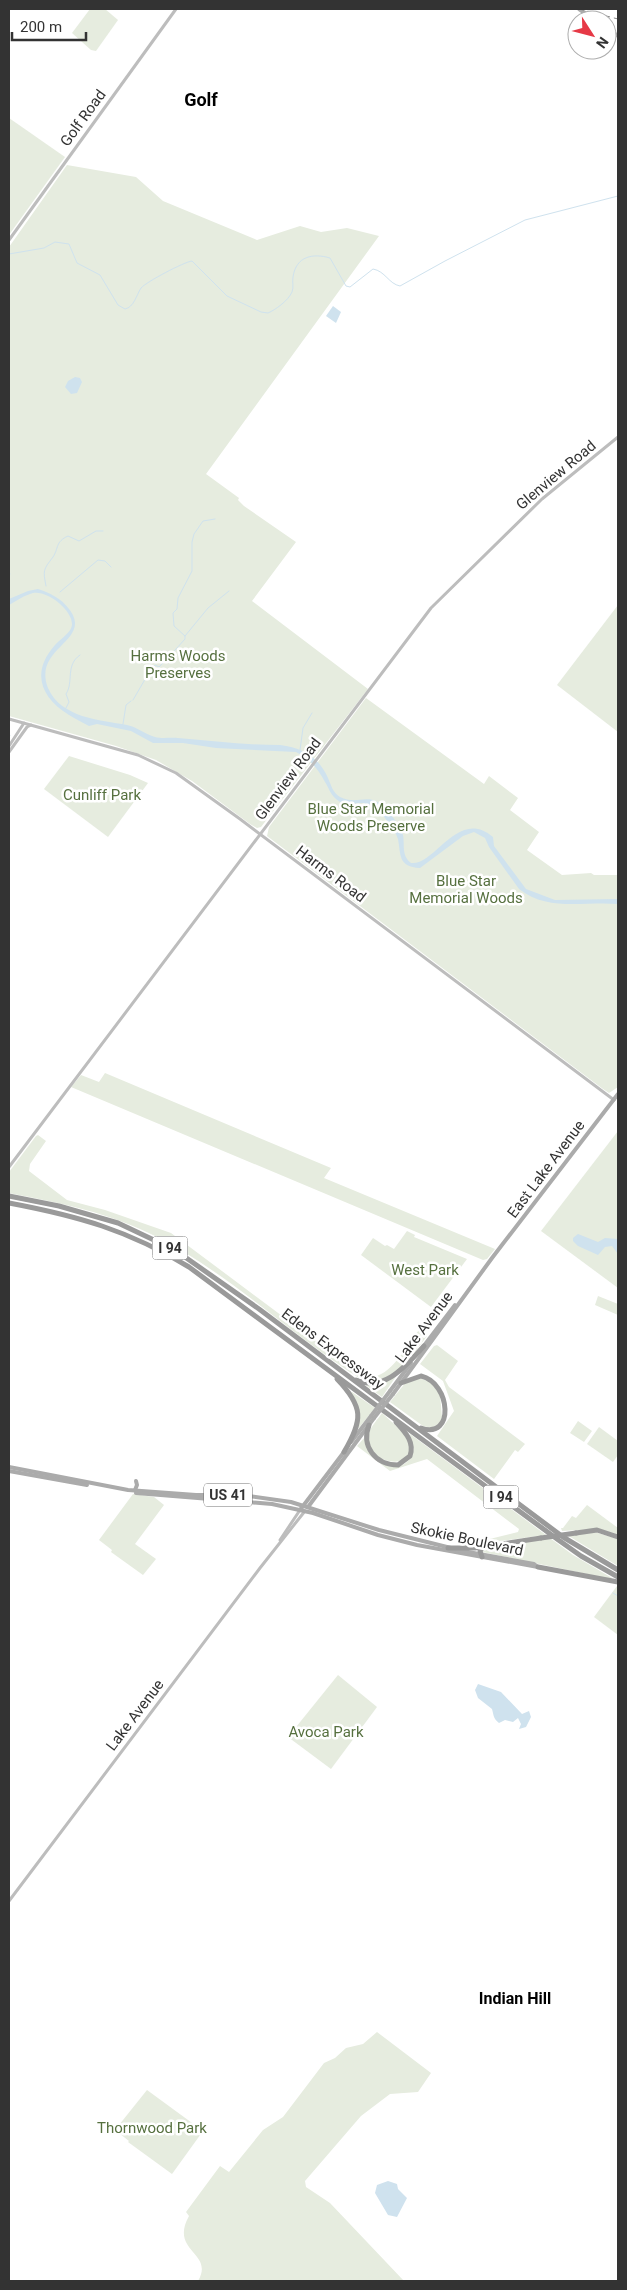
<svg xmlns="http://www.w3.org/2000/svg" width="627" height="2290" font-family="Roboto,sans-serif">
<style>
.green{fill:#e6ecdf}
.water{fill:#cfe2ee}
.lines{fill:none;stroke-linecap:round;stroke-linejoin:round}
.stream{stroke:#cfe2ee;stroke-width:1}
.secondary{stroke:#bdbdbd;stroke-width:3}
.primary{stroke:#ababab;stroke-width:4}
.motorway{stroke:#9a9a9a;stroke-width:5}
.rail{stroke:#888;stroke-width:1;stroke-dasharray:5 4;stroke-linecap:butt}
.primary-bridge{stroke:#ababab;stroke-width:4}
.motorway-bridge{stroke:#9a9a9a;stroke-width:5}
.labels{text-anchor:middle;dominant-baseline:central;stroke-width:5;stroke-linejoin:round;paint-order:stroke}
.shield{fill:#fff;stroke:#707070;stroke-width:1}
.shield-label{font-size:14px;font-weight:bold;fill:#333}
.street-label{font-size:15px;fill:#333;stroke:#fff}
.park-label{font-size:15px;fill:#56703f;stroke:#fff}
.neighbourhood-label{font-size:16px;font-weight:bold;fill:#000;stroke:#fff}
.quarter-label{font-size:18px;font-weight:bold;fill:#000;stroke:#fff}
</style>
<rect width="100%" height="100%" fill="#fff"/>
<g class="green">
<path d="M90 9H105L118 20 96 51 91 50 72 33Z"/>
<path d="M9 118 65 157 9 235Z"/>
<path d="M67 165 136 177 163 201 257 240 300 226 321 232 347 228 379 236 206 474 239 498 238 500 244 506 296 542 252 601 368 689 261 827 257 828 250 824 192 781 156 760 116 746 9 716V247Z"/>
<path d="M618 605V732L557 685Z"/>
<path d="M366 698 484 784 489 776 518 798 510 810 539 832 527 850 562 875 591 873 594 875H618V1087L609 1093 603 1089 267 836 269 827Z"/>
<path d="M69 756 130 775 148 783 108 837 44 789Z"/>
<path d="M105 1073 331 1168 324 1178 495 1249 487 1259 483 1260 71 1087 81 1075 99 1082Z"/>
<path d="M618 1131V1288L541 1231Z"/>
<path d="M38 1135 46 1141 30 1164 29 1171 67 1200 105 1210 171 1233 364 1377C391 1381 404 1347 419 1330L427 1336C411 1357 391 1389 359 1378 290 1334 231 1275 157 1237 111 1213 60 1203 9 1193V1172L36 1136Z"/>
<path d="M407 1231 415 1235 414 1237 467 1259 431 1307 361 1255 373 1238 385 1246 387 1245 394 1249Z"/>
<path d="M598 1296 618 1304V1315L595 1305Z"/>
<path d="M437 1345 458 1361 445 1380 449 1387 525 1444 518 1452 515 1450 494 1479 437 1436 454 1411 443 1381 420 1364 434 1346Z"/>
<path d="M397 1375 382 1397 364 1384Z"/>
<path d="M418 1378 431 1382 440 1395 442 1417 440 1423 431 1428 423 1426 390 1402 406 1382Z"/>
<path d="M352 1392 375 1408 358 1429 360 1413 351 1393Z"/>
<path d="M382 1413C391 1422 404 1430 408 1442 420 1474 360 1464 369 1433 371 1426 378 1419 382 1413Z"/>
<path d="M578 1421 592 1431 584 1442 570 1433Z"/>
<path d="M599 1427 618 1441V1455L613 1462 587 1444Z"/>
<path d="M410 1434 546 1535 457 1547 518 1532 519 1529 427 1459 390 1471 357 1446 365 1437C365 1455 382 1460 397 1467 406 1465 416 1456 413 1445 412 1441 410 1438 410 1434Z"/>
<path d="M133 1494 154 1497 164 1505 135 1544 156 1559 143 1575 111 1552 112 1550 99 1540Z"/>
<path d="M587 1505 618 1528V1535L599 1529 562 1531 561 1528H563L572 1516 576 1518Z"/>
<path d="M595 1532 618 1539V1566L567 1535Z"/>
<path d="M550 1538 573 1555 612 1578 611 1579 482 1552 484 1549Z"/>
<path d="M617 1586H618V1635L594 1617Z"/>
<path d="M338 1675 377 1707 331 1769 288 1737Z"/>
<path d="M377 2032 431 2073 418 2092 390 2094 361 2116 305 2181 306 2187 330 2203 404 2281H198C215 2252 169 2252 189 2216L186 2212 220 2166 229 2172 263 2130 283 2117 324 2063 335 2058 346 2048 363 2044Z"/>
<path d="M147 2090 203 2131 172 2174 128 2142 129 2141 115 2130Z"/>
</g>
<g class="water">
<path d="M333 306 341 312 336 323 326 316Z"/>
<path d="M75 377 80 378 82 382 77 393 71 394 65 387 68 381Z"/>
<path d="M38 589C50 593 61 598 69 609 94 641 32 647 48 688 61 718 100 720 127 725 137 727 145 734 155 737 163 739 170 737 178 738 212 741 246 745 280 745 303 748 318 756 328 778 331 785 333 793 340 797 360 807 369 788 389 812 394 819 401 827 403 835 405 845 401 855 411 863 435 866 458 807 493 837L494 846 526 889 555 900 618 899V904C584 901 548 912 519 889L489 847 485 838 474 832 463 836 420 868C398 867 401 855 398 839 396 833 392 827 388 822 364 787 353 814 336 799 330 794 329 788 325 782 319 770 309 758 296 752L216 748 183 743H153L131 731 97 724 89 726C82 722 75 719 69 715 40 697 31 672 55 645 60 639 71 633 72 625 73 610 47 590 33 593 25 595 16 601 9 605V599L28 591Z"/>
<path d="M578 1234 598 1242 605 1238 618 1239V1254L612 1246 605 1247 598 1255 578 1246 573 1241V1238Z"/>
<path d="M478 1684 501 1692 522 1714 529 1711 531 1717 526 1727 519 1729 521 1724 518 1718 513 1722 505 1720 499 1723C493 1718 494 1716 492 1709L478 1698 475 1690Z"/>
<path d="M388 2181 397 2184 398 2189 407 2198 397 2217 388 2215 375 2193 377 2185Z"/>
</g>
<g class="lines">
<g class="stream">
<path d="M9 254 44 248 55 242 69 244 77 263 100 275 118 305 125 309C134 307 136 296 141 288 146 282 184 262 192 261L227 296 261 312 268 313C275 310 288 301 292 292 294 287 292 282 293 277 296 256 313 253 330 258L346 286 350 287 373 269C385 271 389 284 400 286L445 261 525 220 618 196"/>
<path d="M9 574H10"/>
<path d="M46 586C43 570 43 570 53 557 59 548 55 542 68 536L79 541 96 531H103"/>
<path d="M60 592 98 560 105 561 111 567"/>
<path d="M185 636 208 608 229 591"/>
<path d="M133 700 151 669 155 665 159 667C168 658 176 649 185 639V636L174 626 173 613 177 609 178 598 192 571V542L194 534 203 521 215 519"/>
<path d="M66 708 69 702 66 694C74 682 65 665 80 655"/>
<path d="M123 724 126 705 131 701"/>
<path d="M9 737 10 736"/>
<path d="M300 750 303 728 312 713"/>
<path d="M613 1593 618 1596"/>
</g>
<g class="secondary">
<path d="M9 240 176 9"/>
<path d="M9 719 138 755 176 773 240 819 614 1100"/>
<path d="M9 746 24 723"/>
<path d="M9 752 27 727 31 725"/>
<path d="M9 1167 431 608 542 499 618 437"/>
<path d="M280 1540 300 1510"/>
<path d="M9 1901 260 1568 305 1511"/>
</g>
<g class="primary">
<path d="M579 9 595 20"/>
<path d="M607 28 618 36"/>
<path d="M423 1347 455 1305"/>
<path d="M390 1391 411 1363"/>
<path d="M393 1394 492 1258 618 1094"/>
<path d="M351 1442 371 1416"/>
<path d="M9 1467 128 1490 196 1495H241L291 1502 379 1530 451 1548"/>
<path d="M9 1471 87 1485"/>
<path d="M135 1490 137 1485 136 1481"/>
<path d="M136 1493 272 1504 313 1513 378 1535 417 1545 538 1567"/>
<path d="M308 1507 374 1418"/>
<path d="M300 1510 344 1452"/>
<path d="M457 1550 534 1564 538 1567"/>
</g>
<g class="motorway">
<path d="M9 1196 59 1206 118 1223 175 1250 259 1309 563 1537 618 1570"/>
<path d="M9 1203C78 1216 128 1230 189 1267L557 1539 581 1556 618 1577"/>
<path d="M337 1379C364 1407 363 1420 344 1452"/>
<path d="M356 1380C385 1393 407 1364 424 1346"/>
<path d="M401 1383 421 1376C451 1383 455 1440 421 1428"/>
<path d="M369 1425C361 1446 375 1465 398 1465L410 1456C415 1442 405 1432 396 1422"/>
<path d="M576 1533 597 1530 618 1537"/>
<path d="M448 1548H475L541 1538"/>
<path d="M482 1557 480 1551 484 1546"/>
<path d="M538 1567 618 1582"/>
</g>
<path class="rail" d="M579 9 618 19"/>
<g class="primary-bridge">
<path d="M371 1416 390 1391"/>
<path d="M374 1418 393 1394"/>
</g>
<path class="motorway-bridge" d="M541 1538 576 1533"/>
</g>
<g class="labels">
<g class="shield">
<rect x="152.5" y="1236.5" width="35" height="23" rx="4"/>
<rect x="204" y="1483.5" width="48" height="23" rx="4"/>
<rect x="483.5" y="1485.5" width="35" height="23" rx="4"/>
</g>
<g class="shield-label">
<text x="170" y="1248">I 94</text>
<text x="228" y="1495">US 41</text>
<text x="501" y="1497">I 94</text>
</g>
<g class="street-label">
<text transform="translate(83 118) rotate(-54)">Golf Road</text>
<text transform="translate(556 475) rotate(-40)">Glenview Road</text>
<text transform="translate(288 779) rotate(-53)">Glenview Road</text>
<text transform="translate(331 874) rotate(37)">Harms Road</text>
<text transform="translate(546 1169) rotate(-53)">East Lake Avenue</text>
<text transform="translate(424 1327) rotate(-53)">Lake Avenue</text>
<text transform="translate(333 1349) rotate(37)">Edens Expressway</text>
<text transform="translate(467 1539) rotate(12)">Skokie Boulevard</text>
<text transform="translate(135 1715) rotate(-53)">Lake Avenue</text>
</g>
<g class="park-label">
<text x="178" y="656">Harms Woods<tspan x="178" dy="17">Preserves</tspan></text>
<text x="102" y="795">Cunliff Park</text>
<text x="371" y="809">Blue Star Memorial<tspan x="371" dy="17">Woods Preserve</tspan></text>
<text x="466" y="881">Blue Star<tspan x="466" dy="17">Memorial Woods</tspan></text>
<text x="425" y="1270">West Park</text>
<text x="326" y="1732">Avoca Park</text>
<text x="152" y="2128">Thornwood Park</text>
</g>
<g class="neighbourhood-label">
<text x="515" y="1998">Indian Hill</text>
</g>
<g class="quarter-label">
<text x="201" y="99">Golf</text>
</g>
</g>
<rect width="627" height="2290" fill="none" stroke="#333333" stroke-width="20"/>
<g transform="translate(592 35) rotate(126)"><circle r="24" fill="#ffffff" stroke="#adadad"/>
<path d="M0-4L9 19L0 12L-9 19Z" fill="#e63946"/>
<text y="-8" font-size="14" font-weight="bold" text-anchor="middle" fill="#333333">N</text>
</g>
<path d="M12 32v8h74v-8" fill="none" stroke="#333333" stroke-width="2.5"/>
<text x="20" y="32" font-size="15" fill="#333333" stroke="#ffffff" stroke-width="4" paint-order="stroke">200 m</text>
</svg>
